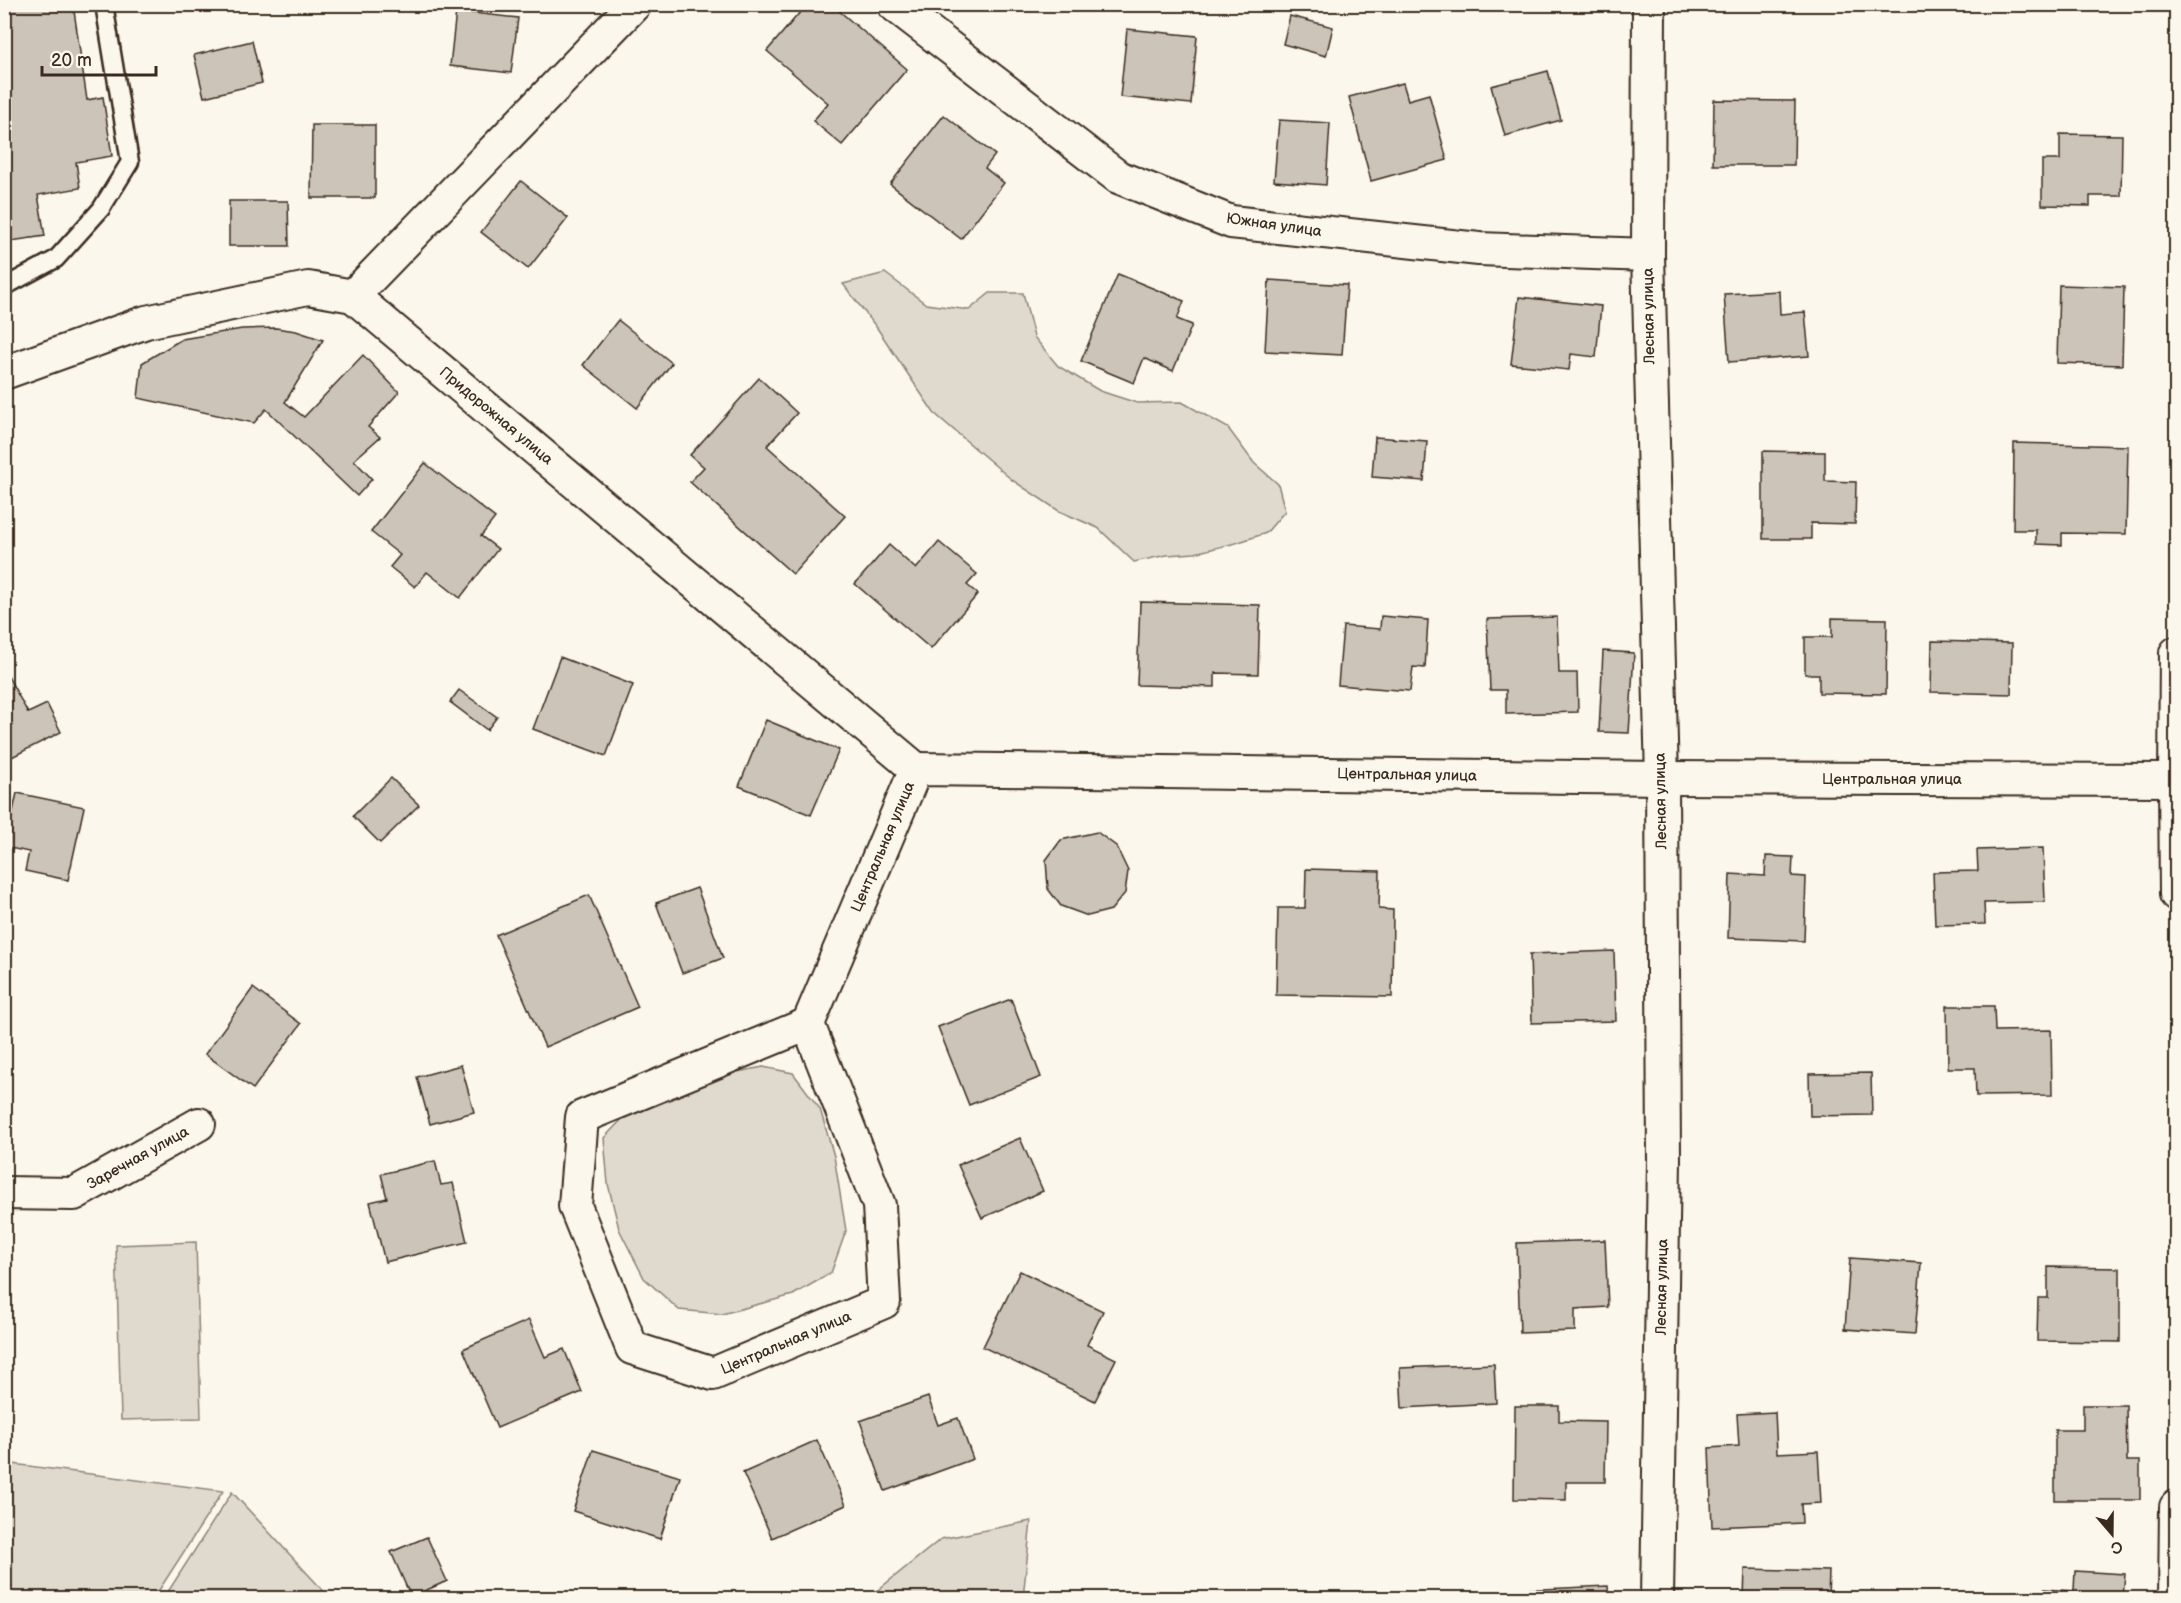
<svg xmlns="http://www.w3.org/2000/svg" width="2181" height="1603" font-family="'Balsamiq Sans',sans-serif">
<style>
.green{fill:#dfd9ce;stroke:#8d8276;stroke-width:1.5}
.building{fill:#ccc4b9;stroke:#3b2a1e;stroke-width:1.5}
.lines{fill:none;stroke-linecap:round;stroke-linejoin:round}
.service-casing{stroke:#3b2a1e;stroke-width:21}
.minor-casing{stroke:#3b2a1e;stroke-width:36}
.service{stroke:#fbf7ec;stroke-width:16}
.minor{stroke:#fbf7ec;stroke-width:32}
.labels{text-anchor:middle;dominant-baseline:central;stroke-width:6;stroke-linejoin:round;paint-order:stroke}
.street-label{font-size:15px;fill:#3b2a1e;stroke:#fbf7ec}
</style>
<rect width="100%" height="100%" fill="#fbf7ec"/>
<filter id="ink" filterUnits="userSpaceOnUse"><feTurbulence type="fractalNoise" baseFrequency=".0167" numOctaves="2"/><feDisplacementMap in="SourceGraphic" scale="12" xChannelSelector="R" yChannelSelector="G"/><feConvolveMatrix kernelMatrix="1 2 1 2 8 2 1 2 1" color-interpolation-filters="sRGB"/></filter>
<g filter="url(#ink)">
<g class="green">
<path d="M885 273 926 304 969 310 990 293H1023L1034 337 1058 366 1100 391 1137 403 1182 402 1228 428 1254 463 1278 484 1285 511 1266 533 1236 543 1195 553 1167 555 1134 562 1098 528 1059 511 1012 480 934 413 877 328 843 284Z"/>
<path d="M763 1067 793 1073 820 1109 834 1156 846 1231 831 1273 793 1295 722 1314 679 1310 644 1278 619 1229 608 1184 604 1138 625 1116 722 1075Z"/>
<path d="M196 1242 201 1418 121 1420 116 1245Z"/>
<path d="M5 1463 223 1491 154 1598H5Z"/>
<path d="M232 1492 330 1598H164Z"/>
<path d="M1031 1521 1023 1598H868L941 1539Z"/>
</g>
<g class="building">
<path d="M4 4H73L87 100 103 97 112 156 76 162 80 188 38 195 45 236 4 242V143L10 142 4 106Z"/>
<path d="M807 4H831L907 69 842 145 813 121 828 103 767 51Z"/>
<path d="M456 11 518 18 511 73 450 66Z"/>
<path d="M1290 16 1333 27 1326 56 1283 44Z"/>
<path d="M1127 29 1197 36 1191 104 1120 97Z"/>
<path d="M252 41 262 83 204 97 194 55Z"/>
<path d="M1548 71 1561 120 1505 136 1491 86Z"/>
<path d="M1403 83 1408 100 1429 94 1447 160 1371 181 1349 97Z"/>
<path d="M1714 100 1795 101 1794 165H1713Z"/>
<path d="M944 115 995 155 985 168 1004 183 961 239 890 184Z"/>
<path d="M1279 120 1330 123 1326 185 1274 181Z"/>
<path d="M312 125H375V198H311Z"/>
<path d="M2060 134 2122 135 2121 196H2090V206L2042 205V160H2060Z"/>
<path d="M521 181 568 218 528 269 481 232Z"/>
<path d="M229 201H288L289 246H229Z"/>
<path d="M1118 274 1184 301 1177 319 1192 325 1173 371 1144 358 1134 383 1081 361Z"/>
<path d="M1269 280 1347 285 1342 355 1265 351Z"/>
<path d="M2059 285 2124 287 2122 365 2057 363Z"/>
<path d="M1779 291 1780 314 1805 312 1809 356 1729 362 1724 294Z"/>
<path d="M1519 297 1601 306 1596 357 1571 354 1569 370 1511 364Z"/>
<path d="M618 320 672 363 637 408 583 365Z"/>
<path d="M276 328 296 331 323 340 285 402 304 417 363 355 399 392 368 427 380 437 354 460 372 479 357 496 266 409 254 423 138 398 142 363 182 339 242 329Z"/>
<path d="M759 378 797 413 767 446 845 516 793 574 690 482 704 467 690 455Z"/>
<path d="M1375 437 1427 441 1424 481 1372 477Z"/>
<path d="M2014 443 2128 446 2126 534 2062 533V545L2036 544V530H2013Z"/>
<path d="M1763 451 1825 452V481L1856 482 1855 524 1811 523V539H1763Z"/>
<path d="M425 463 495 518 481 536 498 549 460 598 427 572 415 587 390 567 400 555 371 532Z"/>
<path d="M939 542 977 574 967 585 978 594 931 649 855 584 889 545 916 569Z"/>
<path d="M1140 602 1260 605 1258 674 1215 673V687L1137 685Z"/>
<path d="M1381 616 1428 620 1425 668 1413 667 1410 691 1338 685 1343 626 1380 629Z"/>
<path d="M1557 617 1559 673H1577L1578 712 1506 714V690H1490L1487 619Z"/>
<path d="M1832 618 1887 619 1886 694 1819 693V674H1805V637H1832Z"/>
<path d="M1932 641 2012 643 2011 694 1931 692Z"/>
<path d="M1603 651 1634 653 1629 733 1599 732Z"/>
<path d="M560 657 633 685 606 756 533 729Z"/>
<path d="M4 669 28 713 47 704 61 732 4 761Z"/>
<path d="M459 690 497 717 487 730 450 702Z"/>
<path d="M766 720 839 750 811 815 739 786Z"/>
<path d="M391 778 419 805 380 843 353 816Z"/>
<path d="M17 793 84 807 68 880 25 871 29 852 5 847Z"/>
<path d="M1097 832 1116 846 1128 871 1125 893 1111 910 1088 916 1061 906 1048 889 1046 860 1061 840Z"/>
<path d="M2043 848 2045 902 1984 903 1985 924 1935 925 1933 872 1978 871 1977 850Z"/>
<path d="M1766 856 1793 857 1792 876 1806 877 1804 941 1728 938 1730 874 1765 876Z"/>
<path d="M1306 869 1380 871 1379 909 1393 910 1392 997 1276 995 1278 908H1305Z"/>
<path d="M697 888 723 958 682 973 656 903Z"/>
<path d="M589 895 638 1007 545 1047 496 935Z"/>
<path d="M1614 951 1616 1021 1532 1023 1530 954Z"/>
<path d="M253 988 301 1024 253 1089 205 1054Z"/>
<path d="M4 999 11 1011 4 1015Z"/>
<path d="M1011 999 1041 1077 969 1105 938 1027Z"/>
<path d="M1947 1006H1994L1995 1031 2051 1030 2052 1095 1976 1096 1975 1068H1948Z"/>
<path d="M461 1065 474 1112 430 1124 417 1077Z"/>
<path d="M1871 1073 1872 1115 1810 1116 1809 1074Z"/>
<path d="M1020 1138 1043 1191 982 1218 958 1165Z"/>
<path d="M435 1161 441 1185 453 1183 467 1242 385 1262 370 1202 387 1198 381 1174Z"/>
<path d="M1605 1240 1608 1307 1575 1309V1331L1520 1333 1517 1243Z"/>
<path d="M1850 1258 1921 1263 1915 1334 1845 1329Z"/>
<path d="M2048 1267 2120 1268V1342L2037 1341 2038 1298H2048Z"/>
<path d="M1020 1271 1103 1311 1087 1345 1116 1359 1095 1401 983 1347Z"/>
<path d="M529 1320 545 1357 564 1349 582 1392 497 1428 463 1349Z"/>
<path d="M1494 1364 1496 1403 1402 1408 1400 1368Z"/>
<path d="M928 1397 938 1425 958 1418 973 1459 885 1491 860 1421Z"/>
<path d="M2083 1405H2126L2127 1461H2140V1500H2055V1430H2083Z"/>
<path d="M1515 1406H1559V1421L1606 1422 1605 1482H1566V1500L1514 1499Z"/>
<path d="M1775 1412 1777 1453 1818 1451 1821 1503 1801 1504 1802 1523 1712 1527 1709 1448 1739 1446 1737 1414Z"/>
<path d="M817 1440 846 1505 772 1538 743 1473Z"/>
<path d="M593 1450 680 1477 660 1539 573 1511Z"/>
<path d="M427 1537 447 1581 411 1597 391 1552Z"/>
<path d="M1745 1569 1829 1571 1828 1598H1744Z"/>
<path d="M2075 1571 2125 1574 2123 1598H2043L2044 1589 2074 1591Z"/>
<path d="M1608 1586 1609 1598H1521V1590Z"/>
</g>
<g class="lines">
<g class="service-casing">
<path id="service" d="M4 287 56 259 101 209 130 162 104 4"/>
</g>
<g class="minor-casing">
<g id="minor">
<path d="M893 4 1118 177 1231 222 1479 249 1648 255"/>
<path d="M1649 4 1648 255 1662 778 1664 1160 1657 1598"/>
<path d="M353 296 635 4"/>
<path d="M4 373 146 322 308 288 353 296 916 769"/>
<path d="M2176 653 2175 780 2176 894"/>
<path d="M808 1024 582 1117 575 1206 632 1348 713 1374 884 1302 879 1205 808 1024 916 769 1662 778 2176 780"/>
<path d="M4 1193 74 1194 199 1124"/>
<path d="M2175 1598 2176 1507"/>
</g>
</g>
<use href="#service" class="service"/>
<use href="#minor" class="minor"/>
</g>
</g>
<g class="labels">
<g class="street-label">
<text transform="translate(1274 225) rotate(8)">Южная улица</text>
<text transform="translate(1649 316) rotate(-91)">Лесная улица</text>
<text transform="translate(496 416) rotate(40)">Придорожная улица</text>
<text transform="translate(1407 775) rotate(1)">Центральная улица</text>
<text x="1892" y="779">Центральная улица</text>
<text transform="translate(1661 801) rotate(-91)">Лесная улица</text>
<text transform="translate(883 847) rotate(-67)">Центральная улица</text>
<text transform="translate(138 1158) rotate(-29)">Заречная улица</text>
<text transform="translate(1662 1287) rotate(-89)">Лесная улица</text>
<text transform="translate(786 1343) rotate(-23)">Центральная улица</text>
</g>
</g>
<rect width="2181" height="1603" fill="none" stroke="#fbf7ec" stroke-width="24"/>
<rect x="12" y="12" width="2157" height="1579" fill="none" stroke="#3b2a1e" stroke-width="2" filter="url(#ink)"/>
<g transform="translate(2112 1534) rotate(160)" stroke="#fbf7ec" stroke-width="4.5" paint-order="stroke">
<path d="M0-4.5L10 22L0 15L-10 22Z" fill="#3b2a1e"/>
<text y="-9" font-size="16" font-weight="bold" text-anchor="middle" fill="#3b2a1e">С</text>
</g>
<path d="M42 66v9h114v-9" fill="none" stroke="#3b2a1e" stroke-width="3"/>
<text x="51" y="66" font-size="18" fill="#3b2a1e" stroke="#fbf7ec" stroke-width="4.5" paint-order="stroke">20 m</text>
</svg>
